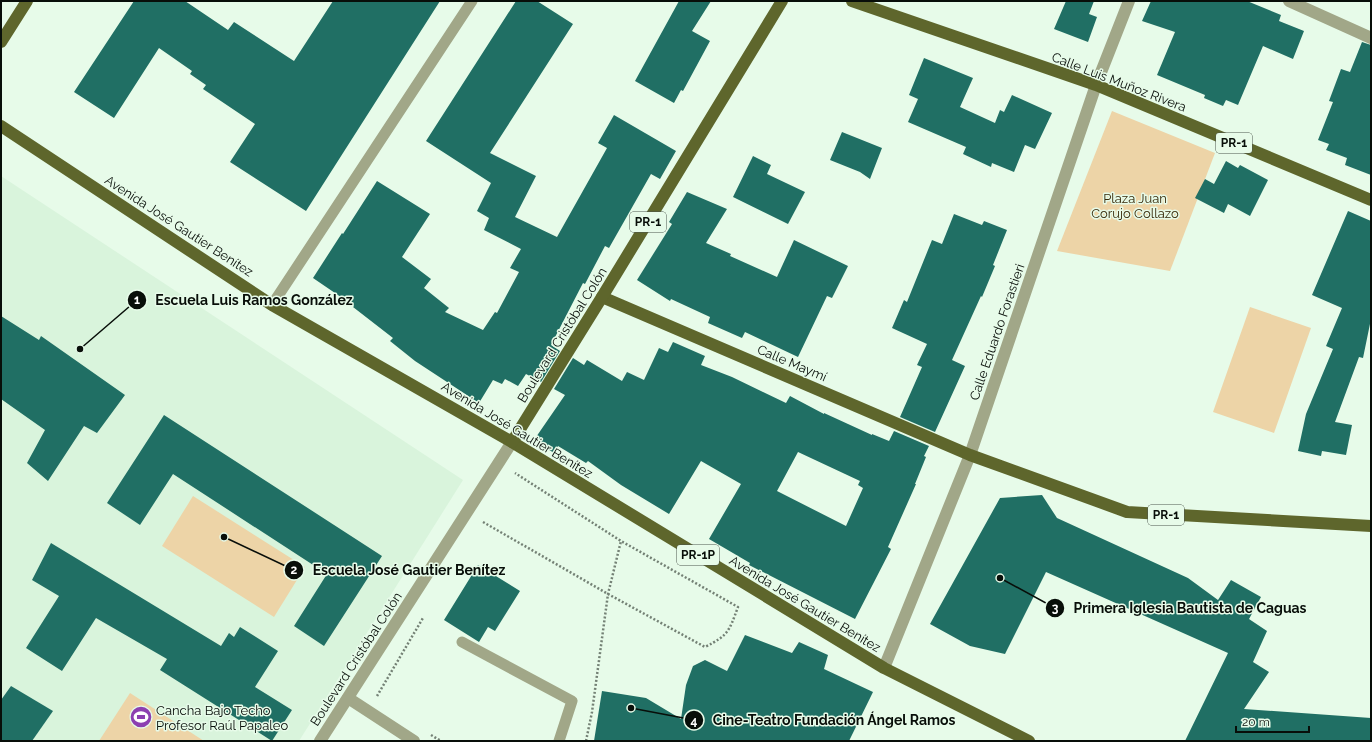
<svg xmlns="http://www.w3.org/2000/svg" width="1372" height="742" font-family="Raleway,sans-serif">
<style>
.built{fill:#d9f4dc}
.green{fill:#edd4a7}
.building{fill:#206f64;fill-rule:evenodd}
.lines{fill:none;stroke-linecap:round;stroke-linejoin:round}
.path{stroke:#748175;stroke-width:2.5;stroke-dasharray:2 2;stroke-linecap:butt}
.service{stroke:#a1a788;stroke-width:11}
.minor{stroke:#a1a788;stroke-width:12}
.tertiary{stroke:#a1a788;stroke-width:12}
.primary{stroke:#5e662c;stroke-width:12}
.labels{text-anchor:middle;dominant-baseline:central;stroke-width:3;stroke-linejoin:round;paint-order:stroke}
.shield{fill:#e7fbe9;stroke:#4b554c;stroke-width:1}
.shield-label{font-size:12px;font-weight:bold;fill:#080e09}
.street-label{font-size:13px;fill:#080e09;stroke:#e7fbe9}
.park-label{font-size:13px;fill:#372808;stroke:#e7fbe9}
.poi-label{font-size:13px;fill:#080e09;stroke:#e7fbe9;text-anchor:start}
.leader{fill:none;stroke:#080e09;stroke-width:1.5}
.callout-dot{fill:#080e09;stroke:#e7fbe9;stroke-width:1.5}
.mark-label{font-size:12px;text-anchor:middle;font-weight:bold;fill:#fff}
.callout-label{font-size:14px;text-anchor:middle;font-weight:bold;fill:#080e09;stroke:#e7fbe9;stroke-width:3;stroke-linejoin:round;paint-order:stroke}
</style>
<rect width="100%" height="100%" fill="#e7fbe9"/>
<path class="built" d="M1 176 463 480 299 741H1Z"/>
<g class="green">
<path d="M1112 111 1215 153 1170 271 1057 251Z"/>
<path d="M1250 307 1311 328 1274 433 1213 412Z"/>
<path d="M193 496 305 567 274 617 162 546Z"/>
<path d="M130 693 204 741H99Z"/>
</g>
<g class="building">
<path d="M134 1H185L228 30 234 22 294 61 333 1H440L306 211 230 162 255 124 203 89 206 85 190 74 192 71 159 48 114 118 74 92Z"/>
<path d="M516 1H537L573 24 490 153 536 176 515 217 557 237 607 148 598 143 614 115 676 151 660 179 651 174 609 248 605 246 585 284 583 283 551 345 560 351 541 382 526 374 518 386 505 379 502 384 493 380 479 403 415 361 390 341 393 338 353 307 354 306 313 278 342 233 343 234 377 181 430 214 402 257 431 279 424 288 449 308 445 312 483 330 495 312 497 313 519 272 510 268 521 249 484 230 489 218 477 211 491 183 426 141Z"/>
<path d="M679 1H711L692 31 710 41 683 91 681 90 674 103 635 81Z"/>
<path d="M1066 1H1094L1089 14 1097 17 1088 42 1054 29Z"/>
<path d="M1151 1H1247L1281 15 1279 21 1304 31 1293 59 1263 46 1238 105 1226 100 1223 106 1204 98 1205 95 1157 75 1175 32 1142 21Z"/>
<path d="M1362 42 1371 45V175L1345 165 1347 158 1326 150 1329 144 1318 140 1333 102 1329 101 1341 69 1350 72Z"/>
<path d="M924 58 973 78 960 107 995 123 1000 110 1004 112 1012 95 1052 113 1035 149 1025 145 1014 172 992 163 991 167 963 154 966 147 908 122 918 99 909 95Z"/>
<path d="M842 132 882 148 870 179 860 172 830 160Z"/>
<path d="M753 156 771 165 767 174 805 192 788 224 733 197Z"/>
<path d="M1226 161 1238 168 1240 165 1268 180 1250 216 1228 204 1224 213 1195 198 1205 179 1214 184Z"/>
<path d="M687 192 727 209 706 243 731 254 730 256 777 277 794 240 848 266 832 298 827 296 798 357 745 332 742 338 708 323 710 317 671 299 670 301 637 280 672 224 669 222Z"/>
<path d="M1348 211 1371 221V319L1363 358 1359 357 1335 422 1352 425 1346 455 1322 451 1321 456 1298 451 1306 414 1333 349 1326 346 1342 308 1312 295Z"/>
<path d="M954 214 982 225 984 221 1007 230 993 265 995 266 982 297 981 296 952 360 965 366 935 432 900 417 922 367 917 365 927 344 892 328 904 300 907 302 932 240 942 244Z"/>
<path d="M1 316 39 340 41 336 125 395 97 433 84 426 48 481 27 463 45 430 1 399Z"/>
<path d="M673 342 705 356 701 365 732 377 786 403 790 396 824 414V413L872 435V434L889 441 894 431 929 446 924 456 926 457 915 484H916L888 547 891 549 855 619 749 565 750 563 709 539 741 484 701 461 669 514 621 485 588 461 586 463 558 446 554 453 534 440 565 395 554 389 573 358 584 365 587 360 622 381 627 372 644 380 659 348 668 352ZM798 452 860 481 858 485 863 488 846 526 777 491Z"/>
<path d="M164 415 382 556 324 646 294 626 327 574 173 474 140 525 107 503Z"/>
<path d="M1042 495 1057 518 1188 578 1218 600 1231 580 1261 597 1249 619 1267 631 1253 662 1269 672 1244 709 1371 718V741H1185L1228 653 1046 572 1005 654 970 646 930 624 1000 498Z"/>
<path d="M51 543 221 646 229 633 234 637 240 627 278 651 255 687 292 710 272 741 160 670 167 659 96 618 62 671 26 648 59 596 32 580Z"/>
<path d="M478 565 520 591 495 631 488 627 479 642 444 620Z"/>
<path d="M745 635 792 653 799 642 828 655 824 669 873 692 849 741H594L602 691 646 698 681 719 686 685 693 666 705 660 727 671Z"/>
<path d="M11 686 53 711 32 741H1V700Z"/>
</g>
<g class="lines">
<g class="path">
<path d="M483 522 608 594 705 647C729 635 729 631 738 607L621 541 515 473"/>
<path d="M377 696 423 618"/>
<path d="M431 735 441 741"/>
<path d="M586 741 592 712 608 594 621 541"/>
</g>
<g class="service">
<path d="M272 305 472 1"/>
<path d="M462 642 572 701 559 741"/>
</g>
<g class="minor">
<path d="M1289 1 1371 38"/>
<path d="M884 668 970 455 1096 85 1129 1"/>
<path d="M348 698 414 741"/>
</g>
<path class="tertiary" d="M320 741 512 442"/>
<g class="primary">
<path d="M852 1 1096 85 1371 200"/>
<path d="M1 42 27 1"/>
<path d="M1 126 272 305 512 442 884 668 1029 741"/>
<path d="M602 297 970 455 1127 512 1371 526"/>
<path d="M512 442 602 297 782 1"/>
</g>
</g>
<defs>
<g id="stadium-disc" transform="scale(1.15)"><circle r="9.5" fill="#8c3fb1" stroke="#e7fbe9"/><path d="M0-5a6.5 5 0 1 0 0 10a6.5 5 0 1 0 0-10ZM-3.5-1.8h7v3.6h-7Z" fill="#fff"/></g>
</defs>
<g fill-rule="evenodd">
<use href="#stadium-disc" x="141" y="717"/>
</g>
<g class="labels">
<g class="shield">
<rect x="1216" y="133" width="36" height="20" rx="3"/>
<rect x="630" y="212" width="36" height="20" rx="3"/>
<rect x="1148" y="505" width="36" height="20" rx="3"/>
<rect x="677" y="545" width="42" height="20" rx="3"/>
</g>
<g class="shield-label">
<text x="1234" y="143">PR-1</text>
<text x="648" y="222">PR-1</text>
<text x="1166" y="515">PR-1</text>
<text x="698" y="555">PR-1P</text>
</g>
<g class="street-label">
<text transform="translate(1119 82) rotate(21)">Calle Luis Muñoz Rivera</text>
<text transform="translate(179 226) rotate(33)">Avenida José Gautier Benítez</text>
<text transform="translate(997 332) rotate(-71)">Calle Eduardo Forastieri</text>
<text transform="translate(562 335) rotate(-58)">Boulevard Cristóbal Colón</text>
<text transform="translate(792 363) rotate(23)">Calle Maymí</text>
<text transform="translate(517 430) rotate(31)">Avenida José Gautier Benítez</text>
<text transform="translate(805 604) rotate(31)">Avenida José Gautier Benítez</text>
<text transform="translate(356 659) rotate(-57)">Boulevard Cristóbal Colón</text>
</g>
<g class="park-label">
<text x="1135" y="198">Plaza Juan<tspan x="1135" dy="15">Corujo Collazo</tspan></text>
</g>
<g class="poi-label">
<text x="156" y="710">Cancha Bajo Techo<tspan x="156" dy="15">Profesor Raúl Papaleo</tspan></text>
</g>
</g>
<path class="leader" d="M80 349L137 300M224 537L294 570M1000 578L1055 608M631 708L694 720"/>
<g class="callout-dot">
<circle cx="80" cy="349" r="4"/>
<circle cx="224" cy="537" r="4"/>
<circle cx="1000" cy="578" r="4"/>
<circle cx="631" cy="708" r="4"/>
<circle cx="137" cy="300" r="10"/>
<circle cx="294" cy="570" r="10"/>
<circle cx="1055" cy="608" r="10"/>
<circle cx="694" cy="720" r="10"/>
</g>
<g class="mark-label">
<text x="137" y="304">1</text>
<text x="294" y="574">2</text>
<text x="1055" y="612">3</text>
<text x="694" y="725">4</text>
</g>
<g class="callout-label">
<text x="254" y="305">Escuela Luis Ramos González</text>
<text x="409" y="575">Escuela José Gautier Benítez</text>
<text x="1190" y="613">Primera Iglesia Bautista de Caguas</text>
<text x="834" y="725">Cine-Teatro Fundación Ángel Ramos</text>
</g>
<rect width="1372" height="742" fill="none" stroke="#080e09" stroke-width="4"/>
<path d="M1236 726v6h73v-6" fill="none" stroke="#080e09" stroke-width="2"/>
<text x="1242" y="726" font-size="12" fill="#080e09" stroke="#e7fbe9" stroke-width="3" paint-order="stroke">20 m</text>
</svg>
